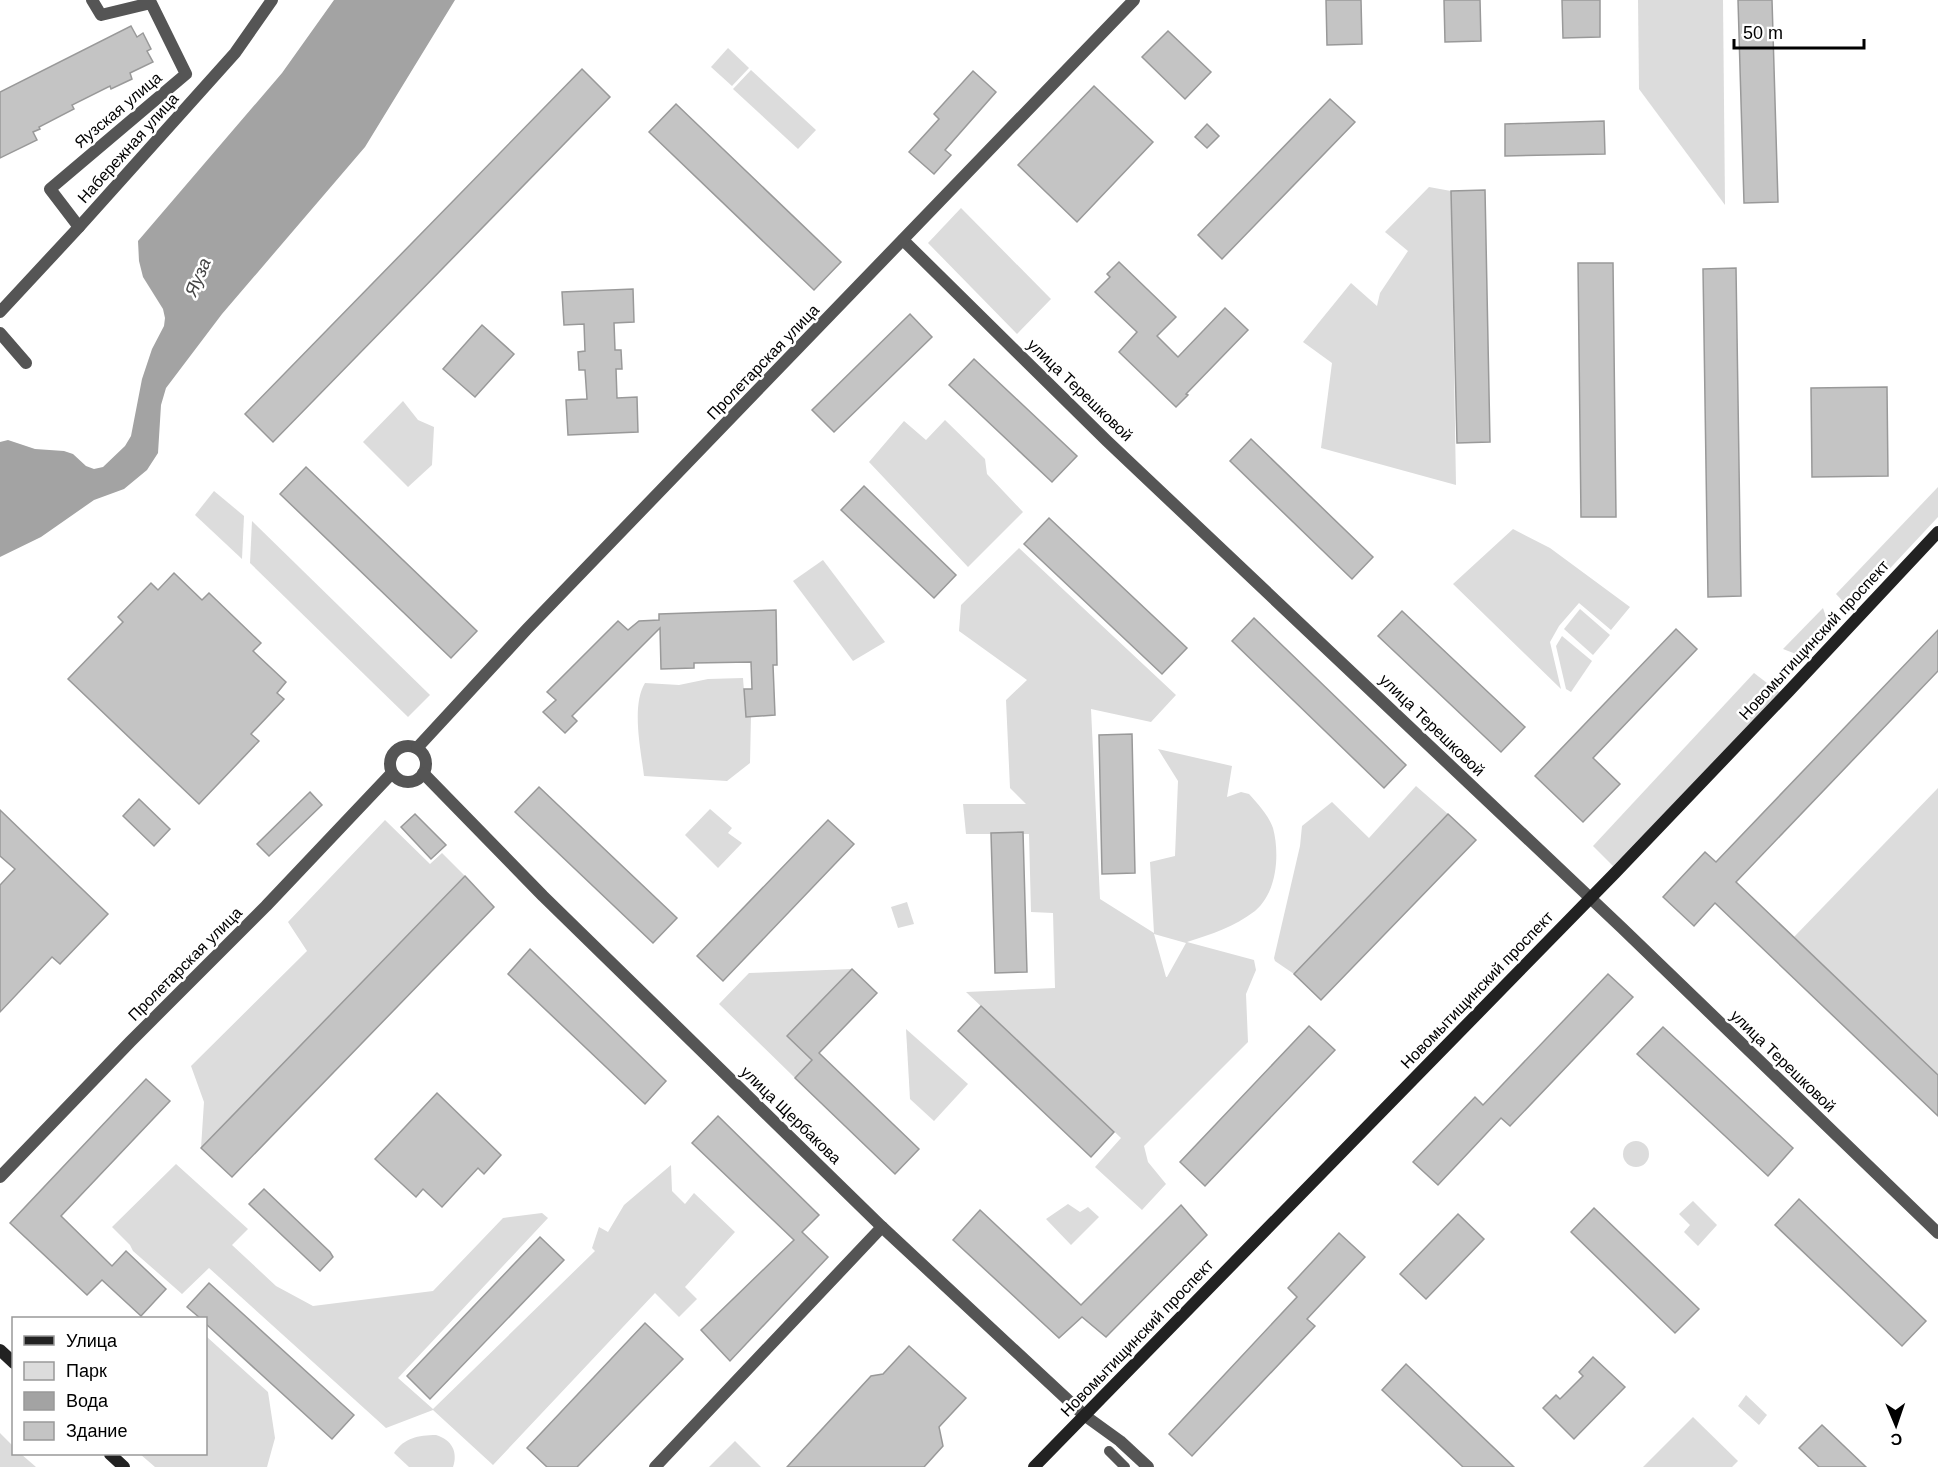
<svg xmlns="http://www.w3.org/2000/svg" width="1938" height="1467" font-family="Arial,sans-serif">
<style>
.green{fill:#dcdcdc;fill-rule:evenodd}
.water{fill:#a3a3a3}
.building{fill:#c4c4c4;stroke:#999;stroke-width:1.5}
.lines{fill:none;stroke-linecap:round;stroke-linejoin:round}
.pedestrian{stroke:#555;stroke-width:10}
.minor{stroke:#555;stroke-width:12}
.tertiary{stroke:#555;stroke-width:12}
.secondary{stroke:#222;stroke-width:12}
.labels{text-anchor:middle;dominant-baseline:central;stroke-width:5;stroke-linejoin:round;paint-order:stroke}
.street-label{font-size:16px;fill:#000;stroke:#fff}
.water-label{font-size:18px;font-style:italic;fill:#444;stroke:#fff}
</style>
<rect width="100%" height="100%" fill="#fff"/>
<g class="green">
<path d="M1638 0H1723L1725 205 1639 89Z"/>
<path d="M728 48 749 68 732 86 711 67Z"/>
<path d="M751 70 816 130 798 149 733 89Z"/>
<path d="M1429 187 1451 191 1456 485 1321 448 1332 363 1303 342 1351 283 1377 306 1380 293 1408 251 1385 232Z"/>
<path d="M961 208 1051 299 1017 334 928 243Z"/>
<path d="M403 401 418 420 434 427 432 465 408 487 363 442Z"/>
<path d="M945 420 985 459 987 474 1023 512 968 567 869 462 904 421 926 440Z"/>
<path d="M1938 487V517L1851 610 1836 594Z"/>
<path d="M214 491 244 516 242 559 195 515Z"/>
<path d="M252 521 430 695 408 717 250 563Z"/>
<path d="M1513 529 1550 548 1630 607 1611 630 1579 603 1559 626 1550 642 1561 689 1453 584Z"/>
<path d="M1019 548 1176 695 1151 722 1091 709 1100 899 1154 933 1150 862 1175 856 1178 781 1158 749 1232 766 1227 797 1241 792 1249 794C1258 804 1269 816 1273 828 1280 854 1277 893 1255 911 1234 927 1212 934 1187 942L1254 960 1256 970 1246 994 1248 1042 1144 1146 1148 1162 1166 1184 1142 1210 1095 1167 1121 1138 966 992 1055 988 1053 913 1031 912 1029 834H966L963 804H1026L1010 788 1006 700 1027 680 959 631 961 605ZM1154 934 1186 943 1167 977H1166Z"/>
<path d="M823 560 885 642 853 661 793 581Z"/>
<path d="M1823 608 1828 623 1796 654 1783 649Z"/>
<path d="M1580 609 1610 635 1593 655 1564 629Z"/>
<path d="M1562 636 1592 661 1571 692 1566 689 1556 646Z"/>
<path d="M1754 673 1780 693 1613 866 1593 846Z"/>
<path d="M743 678 746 716H751L750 763 727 781 644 776C641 750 631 706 645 683L679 685 708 679Z"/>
<path d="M1416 786 1448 814 1294 974 1275 961 1274 958 1300 846 1302 826 1332 802 1369 838Z"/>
<path d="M1938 788V1075L1794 937Z"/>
<path d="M710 809 732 828 728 833 742 843 718 868 685 835Z"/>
<path d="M385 820 430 864 442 853 465 876 201 1148 204 1102 191 1066 307 951 288 922Z"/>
<path d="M907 902 914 924 898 928 891 907Z"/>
<path d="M852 969 788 1036 812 1060 795 1078 719 1004 749 973Z"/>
<path d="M906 1029 968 1084 934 1121 910 1099Z"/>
<circle cx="1636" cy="1154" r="13"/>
<path d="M176 1164 248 1229 232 1245 276 1286 313 1306 433 1291 503 1218 542 1213 548 1218 398 1378 433 1409 595 1251 592 1248 599 1227 608 1232 624 1205 671 1165 672 1191 685 1204 694 1193 735 1232 685 1287 697 1299 679 1317 655 1293 493 1465 433 1410 386 1428 209 1268 182 1294 133 1251 130 1245 112 1227Z"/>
<path d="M1693 1201 1717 1225 1698 1246 1684 1232 1690 1225 1679 1214Z"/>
<path d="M1068 1204 1080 1212 1088 1207 1099 1217 1071 1245 1046 1219Z"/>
<path d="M207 1337 268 1392 275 1438 267 1467H155L140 1454H206Z"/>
<path d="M1746 1395 1767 1415 1759 1425 1738 1406Z"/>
<path d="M1693 1417 1738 1461 1732 1467H1643Z"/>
<path d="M0 1433 13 1446 14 1454H21L36 1467H0Z"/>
<path d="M436 1435C452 1440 458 1452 453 1467H409L394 1453C404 1438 418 1435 436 1435Z"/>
<path d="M735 1441 761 1467H709Z"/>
</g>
<path class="water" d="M334 0H455L365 147 222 314 166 388 161 405 158 453 147 470 124 489 94 500 41 537 0 557V442L8 440 35 449 64 451 73 454 86 466 94 469 103 467 125 446 131 436 142 379 152 349 164 326 165 318 163 309 143 277 139 261 138 241 282 73Z"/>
<g class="building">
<path d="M1326 0H1361L1362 44 1327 45Z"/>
<path d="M1444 0H1480L1481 41 1445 42Z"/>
<path d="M1562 0H1600V37L1563 38Z"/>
<path d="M1738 0H1772L1778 202 1744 203Z"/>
<path d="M131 26 137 37 143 33 151 49 147 51 153 62 130 73 132 79 111 89 110 86 72 105 74 109 39 127 40 129 33 132 37 140 0 158V92Z"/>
<path d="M1168 31 1211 72 1185 99 1142 57Z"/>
<path d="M582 69 610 97 273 442 245 414Z"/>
<path d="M973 71 996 92 945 150 951 155 934 174 909 152 939 119 934 114Z"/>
<path d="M1094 86 1153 142 1077 222 1018 165Z"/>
<path d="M1330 99 1355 122 1222 259 1198 235Z"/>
<path d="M676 104 841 262 814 290 649 132Z"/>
<path d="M1604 121 1605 154 1505 156V124Z"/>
<path d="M1207 124 1219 136 1207 148 1195 137Z"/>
<path d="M1485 190 1490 442 1457 443 1451 191Z"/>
<path d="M1119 262 1176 317 1157 336 1178 357 1225 308 1248 330 1186 394 1188 395 1176 407 1119 352 1137 332 1095 292 1110 277 1107 274Z"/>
<path d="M1578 263H1613L1616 517H1581Z"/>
<path d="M1736 268 1741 596 1708 597 1703 269Z"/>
<path d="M633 289 634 322 614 323 615 350H621L622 369H616L617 398 637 397 638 432 568 435 566 400 587 399 585 370H579L578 352 585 351 584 324 564 325 562 292Z"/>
<path d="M910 314 932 337 834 432 812 410Z"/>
<path d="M482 325 514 354 475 397 443 369Z"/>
<path d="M974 359 1077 456 1052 482 949 385Z"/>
<path d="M1887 387 1888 476 1812 477 1811 388Z"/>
<path d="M1251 439 1373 557 1352 579 1230 461Z"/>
<path d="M306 467 477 631 451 658 280 494Z"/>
<path d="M864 486 956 575 934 598 841 510Z"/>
<path d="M1049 518 1187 648 1162 674 1024 544Z"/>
<path d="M174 573 202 600 209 593 261 643 253 651 286 682 277 693 284 699 251 734 259 741 199 804 68 679 123 622 118 617 151 583 158 590Z"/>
<path d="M776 610 777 665H773L775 715 746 717 744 689H752L751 662 694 663V668L661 669 660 628 572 716 577 721 565 733 543 712 556 700 547 692 618 621 628 630 639 621 659 620V614Z"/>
<path d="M1402 611 1525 727 1501 752 1378 636Z"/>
<path d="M1254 618 1406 765 1384 788 1232 641Z"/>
<path d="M1676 629 1697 649 1593 758 1620 784 1583 822 1535 776Z"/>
<path d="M1938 630V671L1736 882 1938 1075V1116L1715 903 1694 926 1663 897 1705 852 1716 862Z"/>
<path d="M1132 734 1135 873 1102 874 1099 735Z"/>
<path d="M539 787 677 918 653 943 515 812Z"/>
<path d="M310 792 322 805 269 856 257 844Z"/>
<path d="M139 799 170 829 154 846 123 816Z"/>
<path d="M0 810 108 914 60 964 52 957 0 1012V885L15 869 0 856Z"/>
<path d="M415 814 446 845 431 859 401 827Z"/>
<path d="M1448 814 1476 840 1321 1000 1294 974Z"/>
<path d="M828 820 854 844 723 981 697 956Z"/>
<path d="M1023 832 1027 972 995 973 991 833Z"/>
<path d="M465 876 494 907 232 1177 201 1148Z"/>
<path d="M530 949 666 1081 645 1104 508 974Z"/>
<path d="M852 969 877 993 819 1053 919 1149 895 1174 795 1078 812 1060 787 1036Z"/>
<path d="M1608 974 1633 997 1510 1126 1501 1118 1438 1185 1413 1162 1475 1097 1483 1105Z"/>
<path d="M981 1006 1114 1132 1091 1157 958 1031Z"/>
<path d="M1309 1026 1335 1050 1205 1186 1180 1162Z"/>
<path d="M1663 1027 1793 1148 1768 1176 1637 1054Z"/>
<path d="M146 1079 170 1101 61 1216 112 1266 126 1251 166 1289 141 1316 102 1280 87 1295 10 1223Z"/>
<path d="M437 1093 501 1155 484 1174 478 1168 442 1207 423 1189 416 1197 375 1159Z"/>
<path d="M718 1116 819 1215 802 1232 828 1257 730 1361 701 1330 794 1240 692 1143Z"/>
<path d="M264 1189 330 1252 333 1257 320 1271 249 1204Z"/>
<path d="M1799 1199 1926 1321 1902 1346 1775 1225Z"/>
<path d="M1181 1205 1207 1235 1106 1337 1082 1317 1059 1338 953 1240 980 1210 1081 1305Z"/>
<path d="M1594 1208 1699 1309 1675 1333 1571 1232Z"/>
<path d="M1458 1214 1484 1239 1426 1299 1400 1274Z"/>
<path d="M1339 1233 1365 1257 1307 1319 1315 1326 1192 1456 1169 1434 1297 1297 1288 1288Z"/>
<path d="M540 1237 564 1260 430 1399 407 1376Z"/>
<path d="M209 1283 354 1415 332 1439 206 1324V1318H200L187 1307Z"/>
<path d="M645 1323 683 1359 577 1467H547L527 1448Z"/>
<path d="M909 1346 966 1398 939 1427 943 1446 924 1467H787L871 1376 883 1374Z"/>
<path d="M1593 1357 1625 1387 1574 1439 1543 1408 1556 1395 1560 1399 1583 1376 1579 1372Z"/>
<path d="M1406 1364 1514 1467H1463L1382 1390Z"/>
<path d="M1822 1425 1866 1467H1819L1799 1448Z"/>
</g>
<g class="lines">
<path class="pedestrian" d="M1109 1451 1125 1467"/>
<g class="minor">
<path d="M79 227 50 189 186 74 151 3 101 15 92 0"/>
<path d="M903 240 1107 441 1622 928 1938 1233"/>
<path d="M0 312 79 227 235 53 272 0"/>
<path d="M0 333 26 363"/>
<circle cx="408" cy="764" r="18"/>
<path d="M417 748 527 629 1134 0"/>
<path d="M423 773 543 896 882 1227"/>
<path d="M0 1177 130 1042 266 906 392 773"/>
</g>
<path class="tertiary" d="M655 1467 882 1227 1084 1415 1120 1441 1148 1467"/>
<g class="secondary">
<path d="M0 1350 14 1363"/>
<path d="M110 1454 124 1467"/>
<path d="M1034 1467 1615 873 1789 691 1938 532"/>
</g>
</g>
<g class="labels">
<g class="street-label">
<text transform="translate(118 110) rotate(-40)">Яузская улица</text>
<text transform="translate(128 148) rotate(-48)">Набережная улица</text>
<text transform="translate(763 362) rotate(-46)">Пролетарская улица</text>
<text transform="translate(1080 390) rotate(44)">улица Терешковой</text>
<text transform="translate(1814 640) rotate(-47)">Новомытищинский проспект</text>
<text transform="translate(1432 725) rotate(44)">улица Терешковой</text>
<text transform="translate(185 964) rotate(-45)">Пролетарская улица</text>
<text transform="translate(1477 990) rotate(-46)">Новомытищинский проспект</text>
<text transform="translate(1783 1061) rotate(44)">улица Терешковой</text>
<text transform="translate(791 1115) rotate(44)">улица Щербакова</text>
<text transform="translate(1137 1338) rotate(-46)">Новомытищинский проспект</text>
</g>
<g class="water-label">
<text transform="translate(198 277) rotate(-67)">Яуза</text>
</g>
</g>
<rect x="12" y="1317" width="195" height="138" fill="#ffffff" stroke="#999999" stroke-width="1.5"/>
<rect x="24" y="1336" width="30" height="9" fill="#222222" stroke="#999999" stroke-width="1.5"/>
<text x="66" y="1347" font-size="18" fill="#000000">Улица</text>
<rect x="24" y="1362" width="30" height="18" fill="#dcdcdc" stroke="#999999" stroke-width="1.5"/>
<text x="66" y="1377" font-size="18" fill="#000000">Парк</text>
<rect x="24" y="1392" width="30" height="18" fill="#a3a3a3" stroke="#999999" stroke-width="1.5"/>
<text x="66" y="1407" font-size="18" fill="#000000">Вода</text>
<rect x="24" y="1422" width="30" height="18" fill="#c4c4c4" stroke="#999999" stroke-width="1.5"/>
<text x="66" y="1437" font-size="18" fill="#000000">Здание</text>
<g transform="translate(1896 1425) rotate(178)" stroke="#ffffff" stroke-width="4.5" paint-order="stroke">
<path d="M0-4.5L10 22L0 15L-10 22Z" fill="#000000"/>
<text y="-9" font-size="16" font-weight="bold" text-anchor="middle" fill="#000000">С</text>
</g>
<path d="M1734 39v9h130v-9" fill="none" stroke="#000000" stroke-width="3"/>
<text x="1743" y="39" font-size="18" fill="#000000" stroke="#ffffff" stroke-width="4.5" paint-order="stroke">50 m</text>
</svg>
